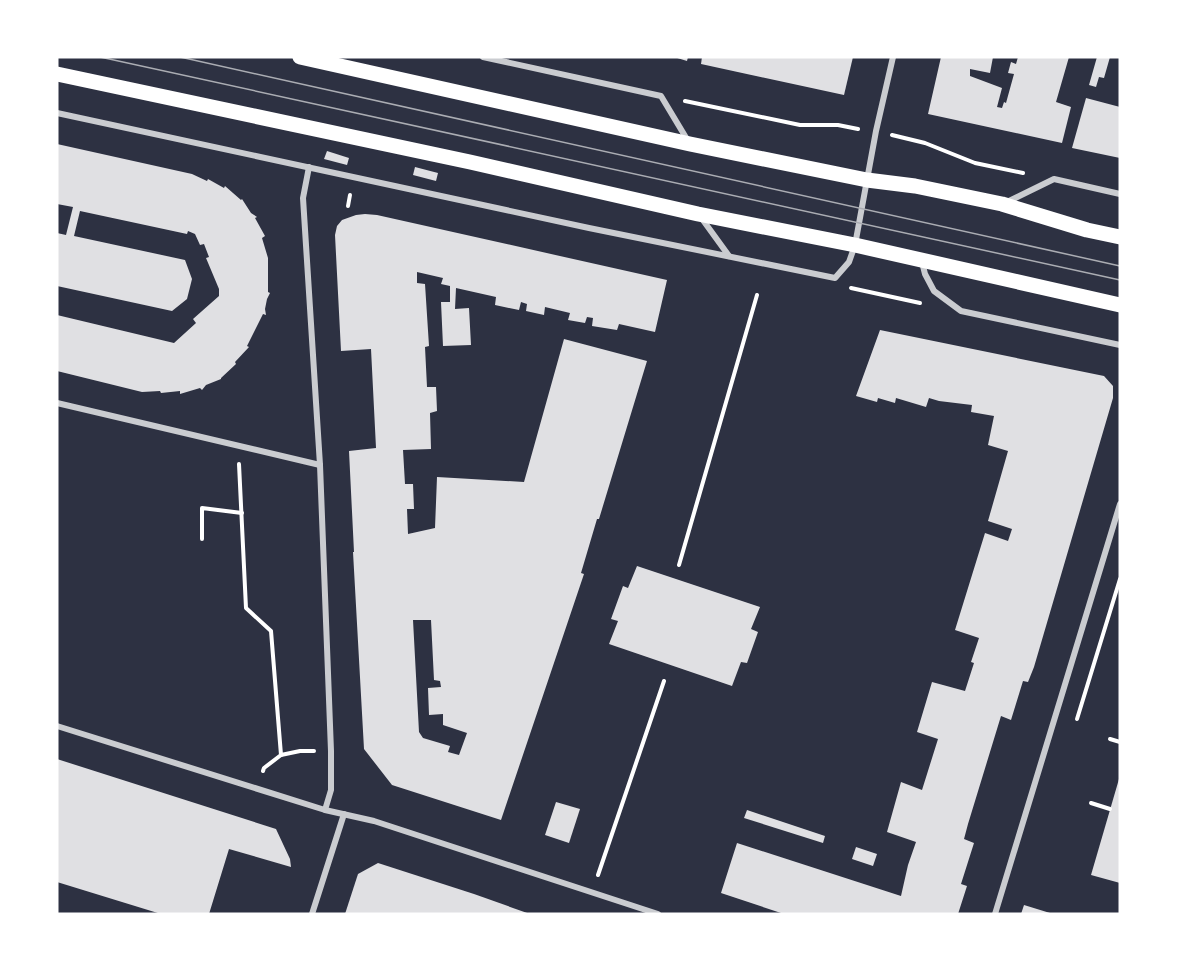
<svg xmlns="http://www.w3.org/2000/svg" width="1177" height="971" font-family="Quicksand,sans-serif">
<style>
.building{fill:#e0e0e3;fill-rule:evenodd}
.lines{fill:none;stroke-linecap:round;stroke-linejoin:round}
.path{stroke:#fff;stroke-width:4}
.minor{stroke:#caccd0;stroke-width:6}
.primary{stroke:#fff;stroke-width:15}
.tram{stroke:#abadb3;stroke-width:1.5}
</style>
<rect width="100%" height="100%" fill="#2d3142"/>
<g class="building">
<path d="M674 57H688L687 61Z"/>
<path d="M702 57H853L844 95 701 64Z"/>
<path d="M941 57H993L990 73 970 69V76L1002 88 997 107 1002 108 1004 102 1006 103 1014 74 1008 73 1011 62 1016 64 1018 57H1069L1056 102 1071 107 1062 143 928 114Z"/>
<path d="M1097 57H1110L1104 78 1099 77 1096 87 1089 85Z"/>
<path d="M1086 98 1120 107V158L1072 148Z"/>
<path d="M57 144 192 174 207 181 208 179 224 188 225 186 241 200 242 199 251 213 257 217 255 218 265 236 262 238 268 258V292L270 293 267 299 265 309 266 315 263 314 247 346 249 347 235 362 236 364 221 378V379L206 385 202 390 200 388 180 394V391L161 393 160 391 142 392 57 371V315L174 343 196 323 193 319 219 296V289L206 258 209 257 204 244 200 245 195 234 188 231 187 234 80 211 74 236 185 260 192 279 187 299 172 311 57 286V233L66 235 73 207 57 204Z"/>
<path d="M327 151 349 158 347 165 324 159Z"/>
<path d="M415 167 438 173 436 181 413 175Z"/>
<path d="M365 214 377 215 667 280 655 332 619 324 617 330 592 326 593 318 587 317 585 323 568 320 570 313 545 307 544 315 526 311 527 304 521 302 519 310 495 305 496 297 456 288 455 309 469 308 471 345 443 346 441 302H450V286L441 284 443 278 417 272V283L425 284 429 346 425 347 427 387H436L437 411 430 413 431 449 403 450 405 484H413L414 509H407L408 534 435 528 437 477 524 482 564 339 647 361 599 519H597L581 573 584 574 501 820 392 785 364 749 353 552H354L349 451 376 448 371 349 341 351 335 235 337 226 342 220 356 215ZM413 620H431L434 680 440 681 441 687 428 688 429 715 443 714V725L467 733 459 755 448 752 450 746 423 738 419 732Z"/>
<path d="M880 330 1104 376 1113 386V398L1034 667 1028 682 1023 681 1011 720 1001 716 968 824 964 839 974 843 961 884 967 886 958 914H784L721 893 737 843 901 896 908 865 916 842 887 832 901 782 922 790 938 739 917 732 932 682 965 691 974 663 971 662 979 638 955 630 985 533 1008 541 1012 529 988 521 1008 451 988 445 994 416 971 412 972 405 939 401 929 398 926 407 896 398 895 403 878 398 877 402 856 396Z"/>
<path d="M637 566 760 607 751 629 758 632 747 663 741 662 732 686 609 644 618 621 611 619 623 586 628 588Z"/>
<path d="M57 759 276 829 290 859 291 867 229 849 209 914H161L57 882Z"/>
<path d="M1119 779H1120V883L1091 875Z"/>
<path d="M556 802 580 809 569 843 545 835Z"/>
<path d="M747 810 825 836 823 843 744 818Z"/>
<path d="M856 847 877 854 873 866 852 859Z"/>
<path d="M378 863 474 894 530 914H345L358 874Z"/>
<path d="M1024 905 1050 913V914H1021Z"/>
</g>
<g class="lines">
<g class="path">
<path d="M685 101 800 125H838L858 129"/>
<path d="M892 135 925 143 975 163 1023 173"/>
<path d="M348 206 350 195"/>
<path d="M851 288 920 303"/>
<path d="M239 464 246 608 271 631 281 755"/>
<path d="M202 539V508L242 513"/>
<path d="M679 565 757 295"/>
<path d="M1077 719 1120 579"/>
<path d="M1110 739 1120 742"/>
<path d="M263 771 264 768 281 755 300 751H314"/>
<path d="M1091 803 1110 809"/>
<path d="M598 875 664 681"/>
</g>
<g class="minor">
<path d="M483 57 661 96 688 141"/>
<path d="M57 113 589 228 835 278 849 262 855 245 876 131 893 57"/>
<path d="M309 167 303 198 320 465 331 751V790L325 810"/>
<path d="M1007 202 1054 179 1120 194"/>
<path d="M700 216 729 256"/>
<path d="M922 262 925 274 934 291 961 311 1120 345"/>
<path d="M57 403 320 465"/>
<path d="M57 726 325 810 374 821 658 914"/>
<path d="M312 914 344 814"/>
<path d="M995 914 1120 504"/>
</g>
<g class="primary">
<path d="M300 57 690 144 867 180 915 186 1002 204 1087 230 1120 237"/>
<path d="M57 74 470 162 698 214 855 245 1120 305"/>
</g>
<g class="tram">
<path d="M100 57 1120 280"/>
<path d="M180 57 1120 266"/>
</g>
</g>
<rect width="1177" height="971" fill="none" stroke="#ffffff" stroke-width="117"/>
</svg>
